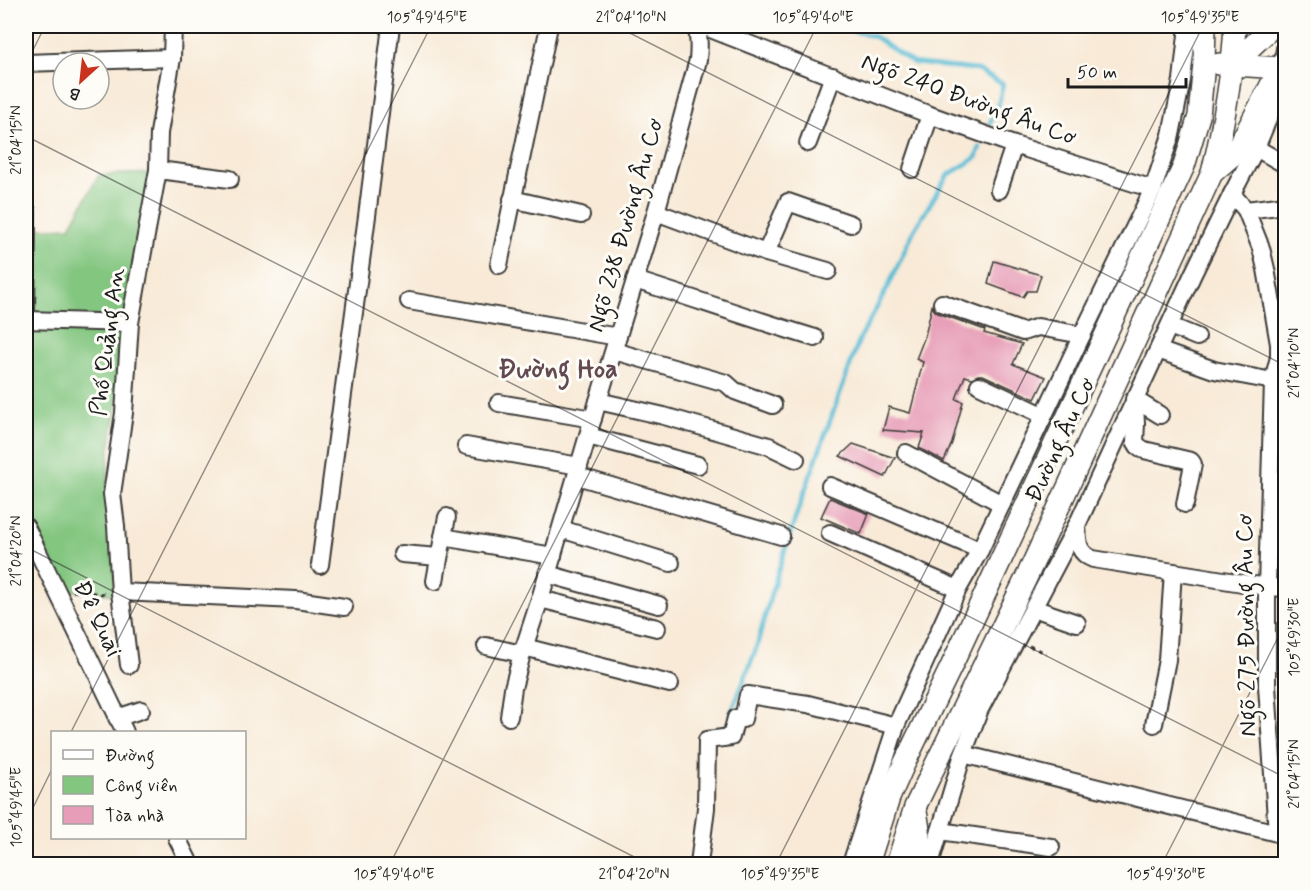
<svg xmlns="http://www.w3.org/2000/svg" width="1311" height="890" font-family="Mynerve,sans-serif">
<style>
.green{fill:#83c680;stroke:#50714e;stroke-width:1.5}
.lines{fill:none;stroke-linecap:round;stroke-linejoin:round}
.stream{stroke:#56bbd4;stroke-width:4.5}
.building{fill:#e79db7}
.minor-casing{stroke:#3d3b38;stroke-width:20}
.major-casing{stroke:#3d3b38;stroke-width:24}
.path{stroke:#3d3b38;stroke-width:3;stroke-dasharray:4.5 4.5;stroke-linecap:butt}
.minor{stroke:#fff;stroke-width:16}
.major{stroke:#fff;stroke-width:21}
.ticks{fill:none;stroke:#1c1c1c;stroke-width:1.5;stroke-opacity:0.45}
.labels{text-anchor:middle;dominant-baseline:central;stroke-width:6;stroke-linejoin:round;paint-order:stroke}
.street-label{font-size:24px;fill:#1c1c1c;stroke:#fdfcf7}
.neighbourhood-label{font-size:26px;font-weight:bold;fill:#634952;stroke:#fdfcf7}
.neatline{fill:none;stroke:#1c1c1c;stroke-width:2}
.ticks-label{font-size:15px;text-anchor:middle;fill:#1c1c1c}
</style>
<rect width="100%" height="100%" fill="#fdfcf7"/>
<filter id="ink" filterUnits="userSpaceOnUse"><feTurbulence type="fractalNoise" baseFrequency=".0167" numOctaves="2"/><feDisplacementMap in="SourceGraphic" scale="12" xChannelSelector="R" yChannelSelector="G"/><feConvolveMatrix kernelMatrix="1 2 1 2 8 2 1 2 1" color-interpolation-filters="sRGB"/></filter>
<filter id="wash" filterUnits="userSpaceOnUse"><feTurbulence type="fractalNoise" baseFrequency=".008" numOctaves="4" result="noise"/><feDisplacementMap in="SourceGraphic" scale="24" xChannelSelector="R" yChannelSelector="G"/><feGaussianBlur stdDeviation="1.35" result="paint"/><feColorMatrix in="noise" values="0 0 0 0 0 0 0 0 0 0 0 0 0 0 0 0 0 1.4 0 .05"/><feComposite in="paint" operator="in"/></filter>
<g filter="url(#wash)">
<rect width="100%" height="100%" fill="#f8ead7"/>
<path class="green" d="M154 173 109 455 107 486 117 595 65 590 26 506V229L70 227 99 175Z"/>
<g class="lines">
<g class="stream">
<path d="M837 26 875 37 913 63 977 70 1003 84 998 106 990 123"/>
<path d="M730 716 756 649 773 587 798 510 860 338 888 287 914 230 948 175 976 158 980 147"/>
<path d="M711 732 727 726V724"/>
</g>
</g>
<g id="blocks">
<g class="building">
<path d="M994 261 1041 275 1036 291H1027L1023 297 988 284Z"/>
<path d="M932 306 934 310 938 313 985 330 984 333 1022 344 1013 364 1046 377 1035 399 983 375H978L972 378 965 376 956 399 963 402 952 443 944 461 919 448 924 433 883 430 889 407 910 413 923 362 916 359 925 336Z"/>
<path d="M853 444 895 458 885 477 840 456Z"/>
<path d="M830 498 869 514 861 534 821 517Z"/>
</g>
</g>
</g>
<g filter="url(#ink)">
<use href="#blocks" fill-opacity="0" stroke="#3d3b38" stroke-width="1.5"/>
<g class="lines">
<g class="minor-casing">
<g id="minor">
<path d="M703 26 930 115 1014 145 1153 189"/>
<path d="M26 63 172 58"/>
<path d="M808 143 833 76"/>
<path d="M1256 148 1286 165"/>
<path d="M912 169 930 115"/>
<path d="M158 170 230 179"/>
<path d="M999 190 1014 145"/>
<path d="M1232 194 1246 210 1261 248 1266 269 1279 344V357L1273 381 1267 587V686L1277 833"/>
<path d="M512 199 581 215"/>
<path d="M1246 210 1286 205"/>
<path d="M656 212 766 253 828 271"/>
<path d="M766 253 788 202 851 224"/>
<path d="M499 265 549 26"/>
<path d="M635 280C695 299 755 320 815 338"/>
<path d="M409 301 618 337"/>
<path d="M942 303 1023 332 1038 327 1082 335"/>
<path d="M26 320 27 211"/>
<path d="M26 320 130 323"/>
<path d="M1170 326 1197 337"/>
<path d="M1158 350 1214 370 1273 381"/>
<path d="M614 351 726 383 735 391 773 405"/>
<path d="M979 385 1043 415"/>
<path d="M1134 399 1160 415"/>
<path d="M598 401 664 416 769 446 796 459"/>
<path d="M499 403 593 419"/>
<path d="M1135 403 1136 424 1135 441 1138 446 1144 450 1191 461 1193 464 1185 504"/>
<path d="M588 436 698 465"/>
<path d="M466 446 579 466"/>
<path d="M906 453 1002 504"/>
<path d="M577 476 781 536"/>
<path d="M830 486 980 550"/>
<path d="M1077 525C1078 541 1077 553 1093 559L1267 587 1286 588"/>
<path d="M26 527 125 732"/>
<path d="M561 529 671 563"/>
<path d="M830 533 958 589"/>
<path d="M443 537 447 517"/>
<path d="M402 554 439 557"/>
<path d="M320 565 367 216 391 26"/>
<path d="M547 574 659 605"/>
<path d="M435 581 443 537 553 556"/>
<path d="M120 592 296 600 344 607"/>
<path d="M540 599 657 628"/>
<path d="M1033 608 1077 623"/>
<path d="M486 646 522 654"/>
<path d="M524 647 670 684"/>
<path d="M129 665 120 592 116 526 112 494 124 413 130 323 158 170 159 133 172 58 173 26"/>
<path d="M509 717 513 688 522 654 540 599 598 401 656 212 698 60C699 49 700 36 695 26"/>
<path d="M117 718 141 710"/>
<path d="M1154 724 1167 660 1173 572"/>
<path d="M963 754 1277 833"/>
<path d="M940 831 1051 847"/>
<path d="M177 838 190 864"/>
<path d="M699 864 706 808 707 740 731 737 736 718 743 719 748 695 808 704 896 726"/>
<path d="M851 864 896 726 958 589 980 550 1082 335 1153 189 1171 135 1182 80 1188 26"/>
<path d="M930 864 963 754 980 709 1077 525 1193 274 1232 194 1256 148 1274 105 1286 44"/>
</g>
</g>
<g class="major-casing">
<g id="major">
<path d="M1233 64 1273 26"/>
<path d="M1212 173 1235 153 1280 68 1219 64"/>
<path d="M868 864 889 798 905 762 951 667 1184 166 1199 116 1204 63 1205 26"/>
<path d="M897 864 915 807 1028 574 1212 173C1224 124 1232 76 1235 26"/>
<path d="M914 864C920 843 921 835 916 812"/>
</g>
</g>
<g class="path">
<path d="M73 591 105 594"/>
<path d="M1029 646 1046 653"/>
</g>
<use href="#minor" class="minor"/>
<use href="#major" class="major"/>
</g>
</g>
<path class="ticks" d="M616 26 1286 366M26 64 45 26M26 136 1286 778M26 547 648 864M71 732 431 26M26 822 52 769M390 864 817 26M776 864 1203 26M1162 864 1286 622"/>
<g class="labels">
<g class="street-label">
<text transform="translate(969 100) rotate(20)">Ngõ 240 Đường Âu Cơ</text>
<text transform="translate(626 225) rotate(-74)">Ngõ 238 Đường Âu Cơ</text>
<text transform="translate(108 342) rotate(-83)">Phố Quảng An</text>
<text transform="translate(1061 440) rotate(-65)">Đường Âu Cơ</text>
<text transform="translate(97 619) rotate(64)">Đê Quai</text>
<text transform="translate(1247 625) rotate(-91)">Ngõ 275 Đường Âu Cơ</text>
</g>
<g class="neighbourhood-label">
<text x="558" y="370">Đường Hoa</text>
</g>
</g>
<rect width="1311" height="890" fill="none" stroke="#fdfcf7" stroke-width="66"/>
<rect x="51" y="731" width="195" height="108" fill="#fdfcf7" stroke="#a3a29f" stroke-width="1.5"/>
<rect x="63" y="750" width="30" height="9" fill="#ffffff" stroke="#a3a29f" stroke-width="1.5"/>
<text x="105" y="761" font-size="18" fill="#1c1c1c">Đường</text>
<rect x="63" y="776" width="30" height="18" fill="#83c680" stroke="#a3a29f" stroke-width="1.5"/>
<text x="105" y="791" font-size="18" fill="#1c1c1c">Công viên</text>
<rect x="63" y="806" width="30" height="18" fill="#e79db7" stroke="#a3a29f" stroke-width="1.5"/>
<text x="105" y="821" font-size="18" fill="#1c1c1c">Tòa nhà</text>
<g transform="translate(81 81) rotate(207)"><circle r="28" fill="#fdfcf7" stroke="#a3a29f" stroke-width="1.5"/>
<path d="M0-4.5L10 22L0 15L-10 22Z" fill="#c8321e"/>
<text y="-9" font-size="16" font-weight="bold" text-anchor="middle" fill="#1c1c1c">B</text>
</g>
<path d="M1068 78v9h118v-9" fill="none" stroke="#1c1c1c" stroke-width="3"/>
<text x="1077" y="78" font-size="18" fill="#1c1c1c" stroke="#fdfcf7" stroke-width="4.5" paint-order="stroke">50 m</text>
<rect x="33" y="33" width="1245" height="824" class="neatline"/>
<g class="ticks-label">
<text x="427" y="22">105°49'45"E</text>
<text x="631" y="22">21°04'10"N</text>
<text x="813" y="22">105°49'40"E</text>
<text x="1200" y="22">105°49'35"E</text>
<text transform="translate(16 140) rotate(-90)" y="5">21°04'15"N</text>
<text transform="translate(1294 363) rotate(-90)" y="5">21°04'10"N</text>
<text transform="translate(16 551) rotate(-90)" y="5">21°04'20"N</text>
<text transform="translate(1294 637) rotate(-90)" y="5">105°49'30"E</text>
<text transform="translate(1294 774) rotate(-90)" y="5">21°04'15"N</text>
<text transform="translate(16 807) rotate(-90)" y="5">105°49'45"E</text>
<text x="394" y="879">105°49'40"E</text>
<text x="634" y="879">21°04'20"N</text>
<text x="780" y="879">105°49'35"E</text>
<text x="1166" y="879">105°49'30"E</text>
</g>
</svg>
